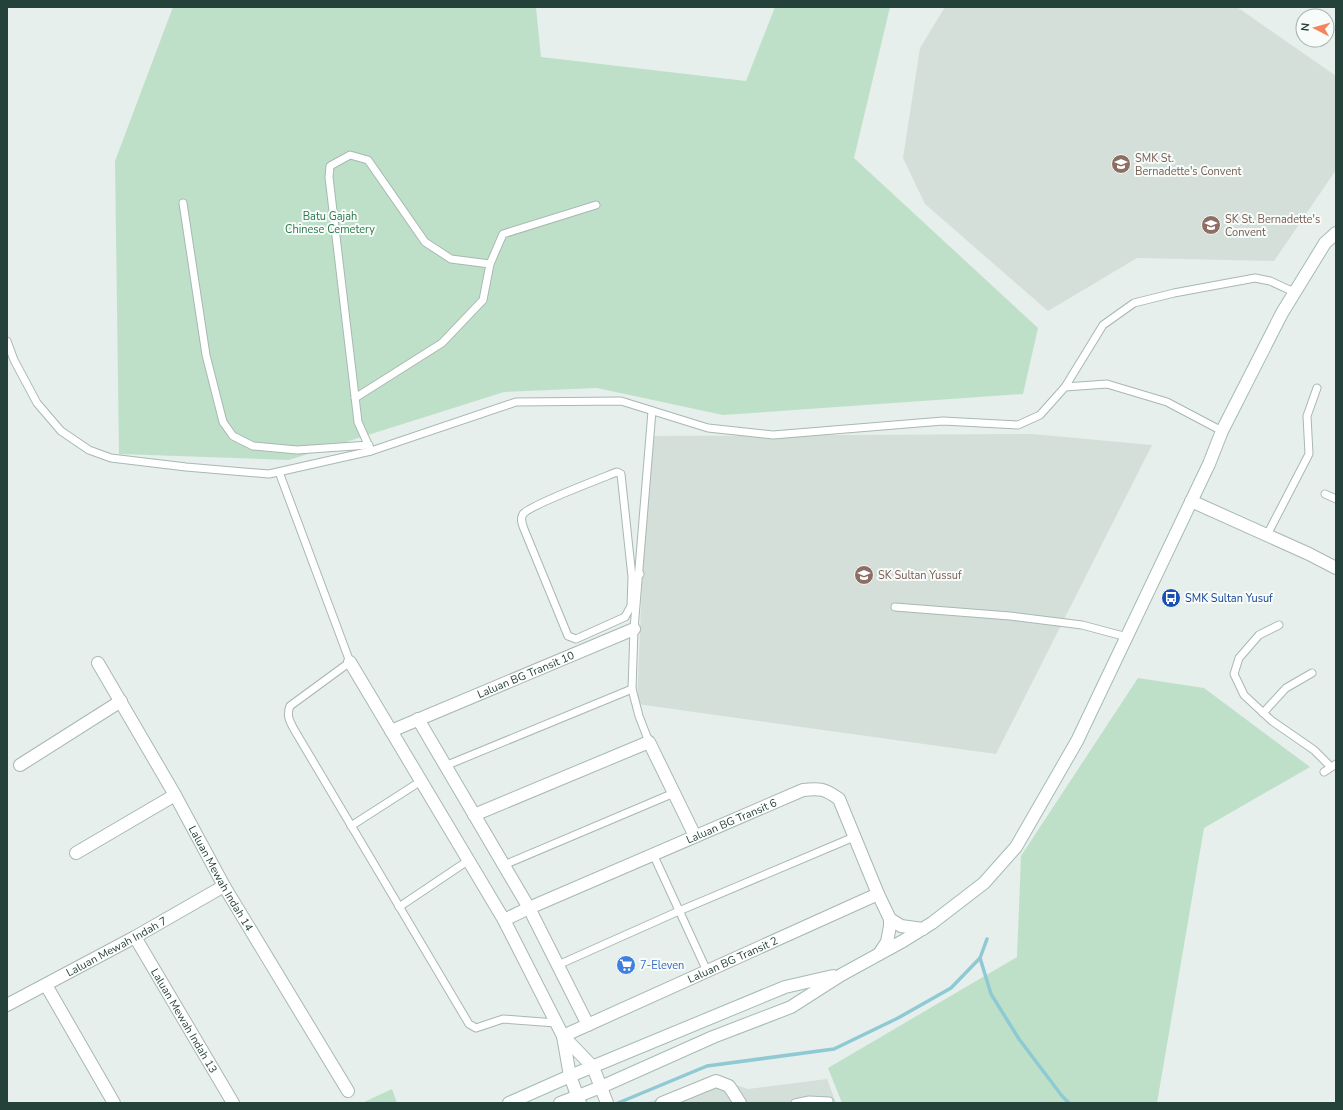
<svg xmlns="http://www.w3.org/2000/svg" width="1343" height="1110" font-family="'Nunito Sans',sans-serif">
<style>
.built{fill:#d4dfda}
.green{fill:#bfe0c8}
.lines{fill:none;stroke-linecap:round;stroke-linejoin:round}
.stream{stroke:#8ec9d4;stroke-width:3.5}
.service-casing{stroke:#a8b8b2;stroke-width:9}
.minor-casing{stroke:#a8b8b2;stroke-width:14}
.tertiary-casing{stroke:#a8b8b2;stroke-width:14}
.secondary-casing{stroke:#a4bbb3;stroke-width:14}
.service{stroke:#fff;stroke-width:7}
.minor{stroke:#fff;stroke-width:12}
.tertiary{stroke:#fff;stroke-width:12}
.secondary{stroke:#fff;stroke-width:12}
.labels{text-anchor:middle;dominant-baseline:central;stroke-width:4;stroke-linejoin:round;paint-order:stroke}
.education-label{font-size:11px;fill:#785e54;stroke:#f7fbf9;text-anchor:start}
.park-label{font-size:11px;fill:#2d7a4b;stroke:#f7fbf9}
.transit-label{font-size:11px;fill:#164399;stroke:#f7fbf9;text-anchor:start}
.street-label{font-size:11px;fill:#24423a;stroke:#f7fbf9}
.shop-label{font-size:11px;fill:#366cbe;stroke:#f7fbf9;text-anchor:start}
</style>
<rect width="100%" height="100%" fill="#e6efeb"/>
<g class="built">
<path d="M945 7H1237L1336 76V170L1274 261 1137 258 1048 311 925 204 903 158 920 48Z"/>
<path d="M1032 434 1152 445 996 754 637 704 648 436Z"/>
<path d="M710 1076 748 1089 827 1079 836 1103H647Z"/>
</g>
<g class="green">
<path d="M173 7H536L541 57 746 81 775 7H890L854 158 1038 328 1023 394 723 415 597 388 504 392 289 460 119 454 115 161Z"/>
<path d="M1138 678 1204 688 1310 767 1204 828 1157 1103H842L828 1068 1017 957 1021 856Z"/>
<path d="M392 1089 397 1103H362Z"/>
</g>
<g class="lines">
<g class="stream">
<path d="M987 939 980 958 991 994 1019 1039 1062 1096 1069 1103"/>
<path d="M618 1103 707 1066 834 1049 898 1018 951 988 980 958"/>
</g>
<g class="service-casing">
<g id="service">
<path d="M183 203 206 355 223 422 233 436 253 446 297 450 369 445"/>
<path d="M490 264 503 234 596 205"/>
<path d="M7 341 14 360 37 403 61 431 89 450 111 458 186 467 269 474 371 451 516 402 621 401 708 428 773 435 943 421 1018 425 1040 415 1065 387 1107 384 1167 402 1222 431"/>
<path d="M1065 387 1103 325 1134 303 1174 293 1255 278 1270 281 1294 292"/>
<path d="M355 398 442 343 483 300 490 264 451 259 425 242 368 160 350 155 330 166 329 177 358 422 371 451"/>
<path d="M279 472 350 662 290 706C286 716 290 722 295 731L469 1024 476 1028 503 1019 556 1023"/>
<path d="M1325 494 1336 499"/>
<path d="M1267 535 1309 454 1307 416 1317 388"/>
<path d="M632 577 631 606 625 617 576 639 568 636 524 529C522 524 520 519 523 514 530 505 602 478 617 472L621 474 632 577 640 574"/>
<path d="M895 607 1010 616 1082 625 1127 637"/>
<path d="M1279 625 1259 635 1239 658 1234 674 1244 695 1272 721 1314 750 1331 767"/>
<path d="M1263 713 1286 688 1312 673"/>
<path d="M649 742 639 716 632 689 634 629 652 411"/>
<path d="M445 766 632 689"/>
<path d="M1324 772 1336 764"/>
<path d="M351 826 421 781"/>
<path d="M653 854 707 971"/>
<path d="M504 865 674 793"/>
<path d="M399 907 469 860"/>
<path d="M558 965 679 911 854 837"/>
<path d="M795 1103 809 1100 829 1101V1103"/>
</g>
</g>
<g class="minor-casing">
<g id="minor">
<path d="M350 662 504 920 563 1036 570 1076 580 1103"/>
<path id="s1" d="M98 663 175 795 224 886 348 1091"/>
<path d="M418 719 529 908 588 1025"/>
<path id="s2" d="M391 731 634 629"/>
<path d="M20 765 121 701"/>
<path d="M474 815 649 742 695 836"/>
<path d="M76 853 175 795"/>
<path d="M890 919 901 926 923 929"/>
<path id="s3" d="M504 920 529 908 803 790C821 788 825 789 839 799L878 894 890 919V926L887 942 879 954"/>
<path id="s4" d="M135 937 233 1103"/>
<path d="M46 985 114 1103"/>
<path id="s5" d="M7 1005 135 937 224 886"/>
<path id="s6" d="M563 1036 878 894"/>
<path d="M563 1036 593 1067 607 1103"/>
<path d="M662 1103 716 1081 729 1086 740 1103"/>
</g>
</g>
<g class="tertiary-casing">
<path id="tertiary" d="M1191 501 1309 554 1336 568"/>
</g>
<g class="secondary-casing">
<g id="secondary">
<path d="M509 1103 570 1076 785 987 833 976"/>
<path d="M560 1103 601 1087 713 1037 791 1007 841 975 903 941 932 923 984 883 1016 847 1077 741 1209 464 1222 431 1282 313 1325 243 1336 233"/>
</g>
</g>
<use href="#service" class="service"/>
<use href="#minor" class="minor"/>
<use href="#tertiary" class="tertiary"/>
<use href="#secondary" class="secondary"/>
</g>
<defs>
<g id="school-disc" transform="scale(1)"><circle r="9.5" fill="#8d6e63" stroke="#f7fbf9"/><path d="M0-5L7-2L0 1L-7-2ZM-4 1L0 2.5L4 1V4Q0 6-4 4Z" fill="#fff"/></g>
<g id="bus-disc" transform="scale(1)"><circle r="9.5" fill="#1a4fb4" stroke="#f7fbf9"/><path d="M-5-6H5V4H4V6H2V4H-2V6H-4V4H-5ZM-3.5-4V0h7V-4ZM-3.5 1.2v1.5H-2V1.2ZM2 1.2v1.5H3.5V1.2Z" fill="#fff"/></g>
<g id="supermarket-disc" transform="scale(1)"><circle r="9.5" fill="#3f7fe0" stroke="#f7fbf9"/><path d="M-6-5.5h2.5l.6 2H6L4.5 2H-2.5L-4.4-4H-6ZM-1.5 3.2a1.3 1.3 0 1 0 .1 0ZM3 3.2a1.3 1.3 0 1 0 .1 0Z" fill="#fff"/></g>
</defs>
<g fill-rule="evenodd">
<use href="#school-disc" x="1121" y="164"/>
<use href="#school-disc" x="1211" y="225"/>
<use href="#school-disc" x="864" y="575"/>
<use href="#bus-disc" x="1171" y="598"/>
<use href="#supermarket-disc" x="626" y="965"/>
</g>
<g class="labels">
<g class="education-label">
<text x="1135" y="158">SMK St.<tspan x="1135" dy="13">Bernadette's Convent</tspan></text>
<text x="1225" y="219">SK St. Bernadette's<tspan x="1225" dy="13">Convent</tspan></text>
<text x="878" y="575">SK Sultan Yussuf</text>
</g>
<g class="park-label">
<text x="330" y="216">Batu Gajah<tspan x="330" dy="13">Chinese Cemetery</tspan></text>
</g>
<g class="transit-label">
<text x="1185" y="598">SMK Sultan Yusuf</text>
</g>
<g class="street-label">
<text stroke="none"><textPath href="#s2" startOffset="146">Laluan BG Transit 10</textPath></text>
<text stroke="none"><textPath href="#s3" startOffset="248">Laluan BG Transit 6</textPath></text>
<text stroke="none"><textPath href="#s1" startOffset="248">Laluan Mewah Indah 14</textPath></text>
<text stroke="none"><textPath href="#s5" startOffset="124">Laluan Mewah Indah 7</textPath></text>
<text stroke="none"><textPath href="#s6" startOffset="186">Laluan BG Transit 2</textPath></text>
<text stroke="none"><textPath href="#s4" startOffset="97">Laluan Mewah Indah 13</textPath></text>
</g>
<g class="shop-label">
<text x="640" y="965">7-Eleven</text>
</g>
</g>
<rect width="1343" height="1110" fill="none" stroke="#24423a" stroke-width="16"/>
<g transform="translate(1315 28) rotate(276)"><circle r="19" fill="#f7fbf9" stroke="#a3b1ad"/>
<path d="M0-3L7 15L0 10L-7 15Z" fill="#f4845f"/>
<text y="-6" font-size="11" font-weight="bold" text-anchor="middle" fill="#24423a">N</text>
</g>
</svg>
